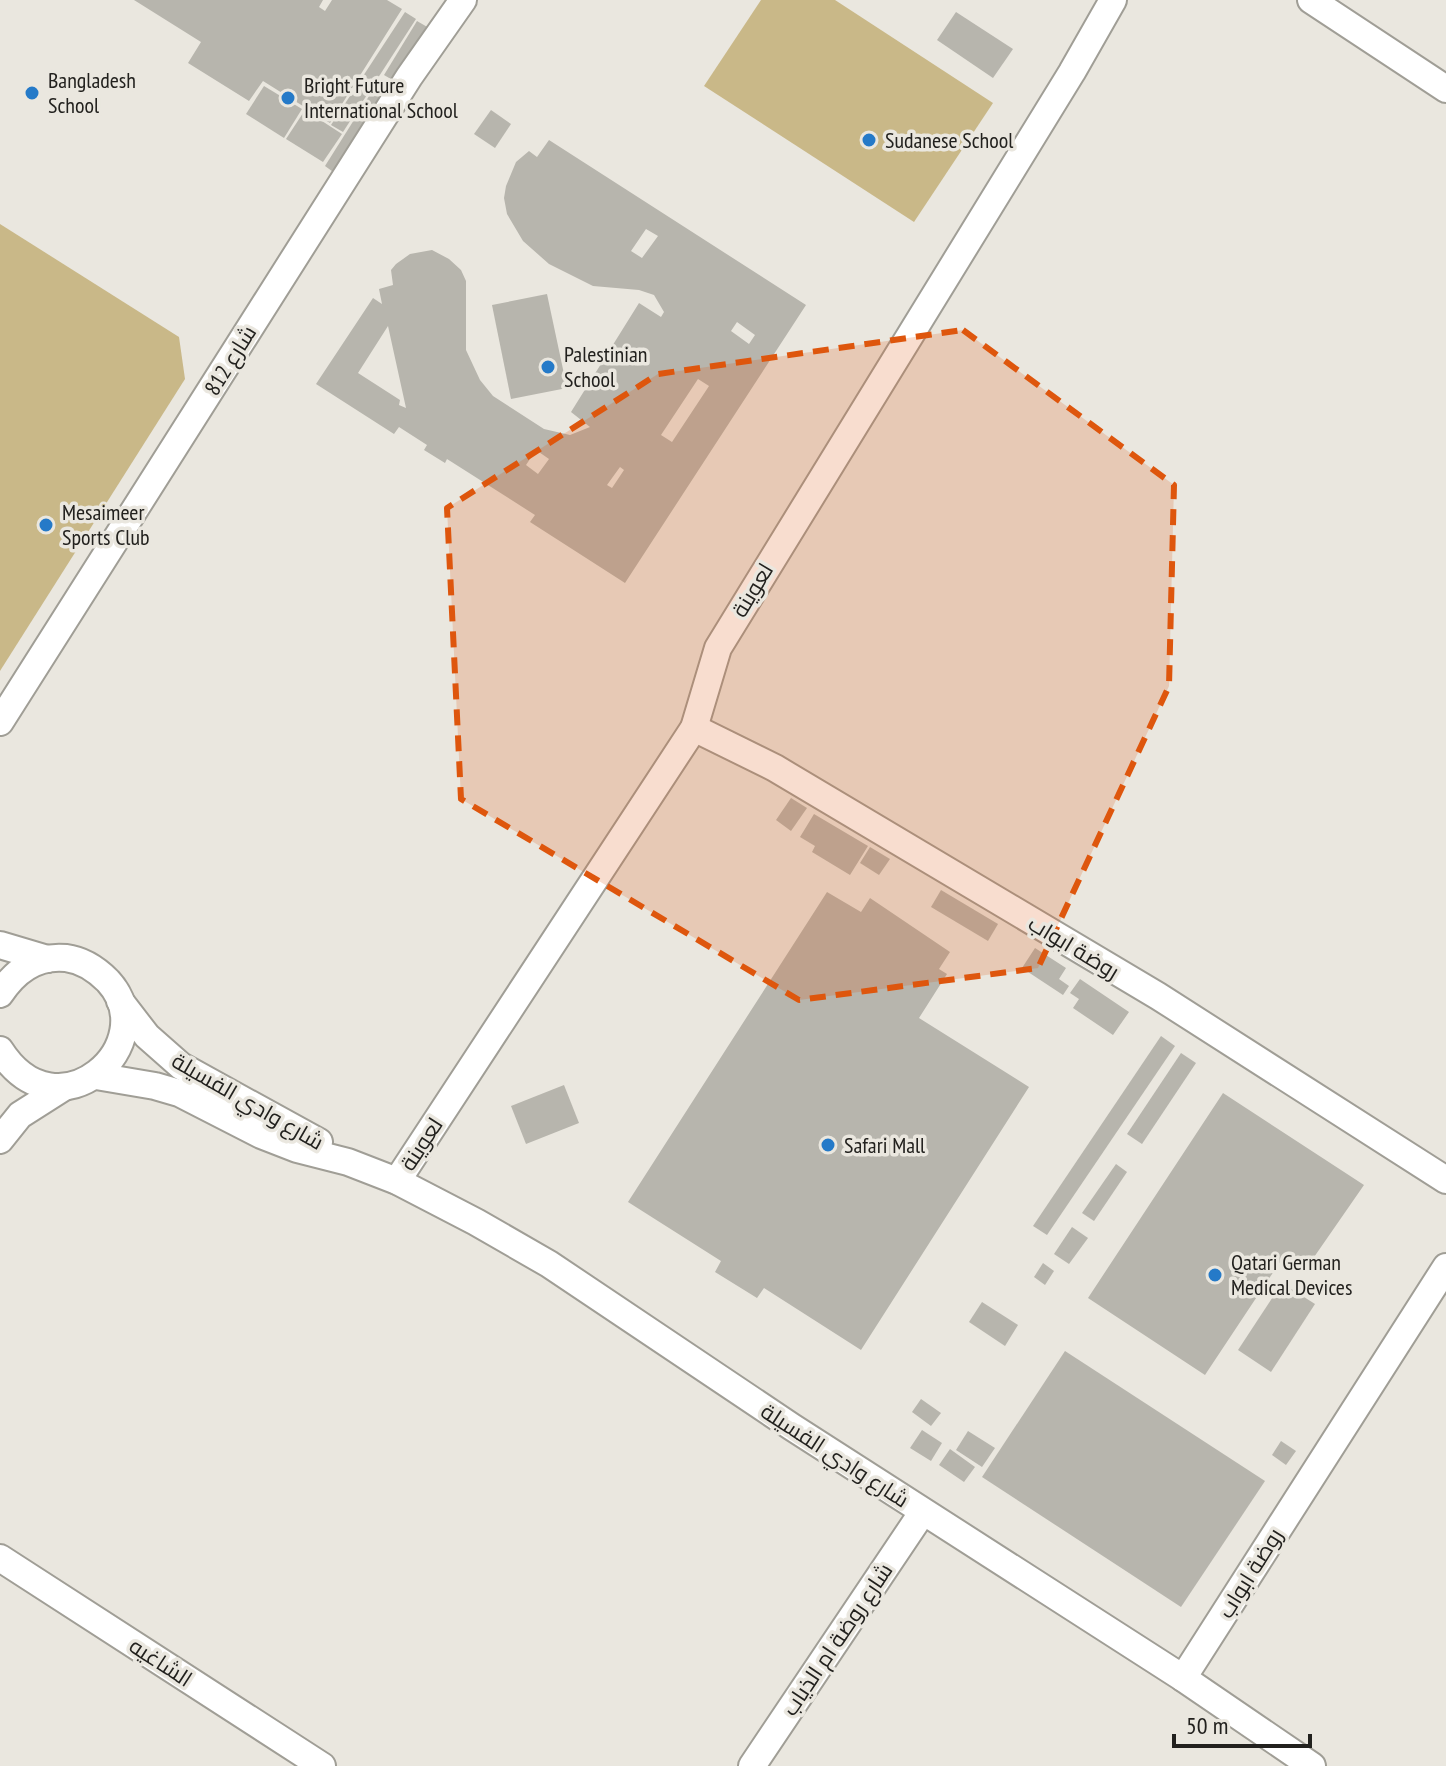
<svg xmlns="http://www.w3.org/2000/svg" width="1446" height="1766" font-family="'PT Sans Narrow',Cairo,sans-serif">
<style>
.green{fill:#c9b888}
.building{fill:#b7b5ad;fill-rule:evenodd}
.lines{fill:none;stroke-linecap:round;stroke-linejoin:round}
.minor-casing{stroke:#a09e96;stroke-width:30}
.minor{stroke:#fff;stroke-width:26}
.marked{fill:#de560d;fill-opacity:0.2;stroke:#de560d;stroke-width:6;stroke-dasharray:16 10;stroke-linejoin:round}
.poi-dot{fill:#257ac8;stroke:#eae7df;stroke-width:3}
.labels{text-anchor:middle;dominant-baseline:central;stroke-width:7;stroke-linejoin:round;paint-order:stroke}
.poi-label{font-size:22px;fill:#22211e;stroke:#eae7df;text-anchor:start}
.street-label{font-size:22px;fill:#22211e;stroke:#eae7df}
</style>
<rect width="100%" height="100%" fill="#eae7df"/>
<g class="green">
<path d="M761 0H835L993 103 914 222 704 86Z"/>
<path d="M0 224 179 337 185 379 0 671Z"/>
</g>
<g class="building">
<path d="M134 0H323L319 7 325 11 332 0H387L402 9 330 123 263 81 249 101 188 63 201 42Z"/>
<path d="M405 12 416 19 343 132 331 125Z"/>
<path d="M956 12 1013 49 993 78 937 40Z"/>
<path d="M417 21 429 28 396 82 384 75Z"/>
<path d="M376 85 388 92 336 174 325 166Z"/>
<path d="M264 86 302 109 284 138 246 114Z"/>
<path d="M305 110 342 134 323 162 286 139Z"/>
<path d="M491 110 511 124 495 148 474 134Z"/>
<path d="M549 140 806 305 625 583 530 522 535 515 447 459 445 463 424 450 427 445 399 427 394 434 316 384 373 298 382 304 379 289 393 285 391 270 396 264 410 254 432 250 449 259 461 270 466 281V350L480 380 493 396 544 429 570 435 590 427 571 412 639 303 661 317 664 312 654 295 639 290 593 286 549 264 523 241 507 214 504 198 506 186 516 162 529 151 537 157ZM646 229 658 236 642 258 631 251ZM737 322 755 335 749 344 731 331ZM388 326 406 408 399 405 400 400 358 373ZM698 379 709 386 672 442 661 435ZM536 450 549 459 538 474 526 465ZM620 467 624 470 612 488 607 485Z"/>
<path d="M547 294 567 388 511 399 492 305Z"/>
<path d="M791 798 807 808 791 831 776 820Z"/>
<path d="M814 814 868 846 850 875 812 852 815 846 800 837Z"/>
<path d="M870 847 890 859 879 875 860 863Z"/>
<path d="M941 890 998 924 988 941 931 907Z"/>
<path d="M827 892 861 912 870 898 950 952 939 969 947 974 919 1018 1029 1087 861 1350 764 1288 757 1298 715 1272 721 1261 628 1202Z"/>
<path d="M1035 948 1066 968 1059 979 1069 986 1063 995 1022 968Z"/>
<path d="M1080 979 1129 1012 1113 1035 1073 1008 1079 999 1070 993Z"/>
<path d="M1161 1036 1175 1046 1047 1235 1033 1226Z"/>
<path d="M1181 1053 1196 1063 1142 1144 1127 1134Z"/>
<path d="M564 1085 579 1123 526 1144 511 1106Z"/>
<path d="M1223 1093 1364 1185 1303 1273 1284 1256 1205 1375 1088 1298Z"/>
<path d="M1116 1164 1127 1172 1094 1221 1082 1213Z"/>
<path d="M1072 1227 1088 1238 1069 1264 1054 1254Z"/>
<path d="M1043 1263 1054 1271 1045 1285 1034 1277Z"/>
<path d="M1282 1283 1315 1304 1271 1372 1238 1350Z"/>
<path d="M982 1302 1018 1325 1005 1346 969 1322Z"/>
<path d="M1065 1351 1265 1481 1181 1607 982 1477Z"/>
<path d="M921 1399 941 1413 931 1426 912 1412Z"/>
<path d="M922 1430 942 1443 931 1461 910 1448Z"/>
<path d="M968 1431 995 1448 982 1467 956 1450Z"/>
<path d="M1281 1441 1296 1451 1286 1465 1272 1455Z"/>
<path d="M950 1449 975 1467 964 1482 939 1465Z"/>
</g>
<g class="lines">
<g class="minor-casing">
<g id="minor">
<path d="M1311 0 1446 89"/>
<path d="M0 722 409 77 463 0"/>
<path d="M694 728 775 768 1158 996 1446 1180"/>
<path d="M0 945 47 959"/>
<path d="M0 994C15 971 37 955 66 958 82 960 96 969 108 981 165 1043 58 1141 0 1050"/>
<path d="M120 1001 147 1036 181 1066 319 1142"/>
<path d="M96 1076 155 1086 179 1093 261 1135 297 1149 348 1162 397 1181 476 1222 549 1264 792 1427 1183 1678 1312 1766"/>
<path d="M0 1140 20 1115 64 1087"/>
<path d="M397 1181 694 728 718 648 1072 72 1113 0"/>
<path d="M0 1558 322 1766"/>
<path d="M1183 1678 1446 1267"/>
<path d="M752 1766 922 1513"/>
</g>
</g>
<use href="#minor" class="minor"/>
</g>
<path class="marked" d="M963 330 1174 485 1169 686 1038 968 799 1000 461 799 447 508 658 374Z"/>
<g class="poi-dot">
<circle cx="32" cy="93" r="8"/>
<circle cx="288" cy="98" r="8"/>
<circle cx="869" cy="140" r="8"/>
<circle cx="548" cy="367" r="8"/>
<circle cx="46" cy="525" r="8"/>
<circle cx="828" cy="1145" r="8"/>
<circle cx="1215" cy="1275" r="8"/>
</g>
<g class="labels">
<g class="poi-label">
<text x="48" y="80">Bangladesh<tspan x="48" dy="25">School</tspan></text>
<text x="304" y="85">Bright Future<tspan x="304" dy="25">International School</tspan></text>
<text x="885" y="140">Sudanese School</text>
<text x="564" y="354">Palestinian<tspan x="564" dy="25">School</tspan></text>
<text x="62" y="512">Mesaimeer<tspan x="62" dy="25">Sports Club</tspan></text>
<text x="844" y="1145">Safari Mall</text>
<text x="1231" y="1262">Qatari German<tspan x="1231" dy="25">Medical Devices</tspan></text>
</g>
<g class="street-label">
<text transform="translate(230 360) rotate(-58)">شارع 812</text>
<text transform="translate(752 590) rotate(-59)">لعوينة</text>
<text transform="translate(1074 947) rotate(31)">روضة ابواب</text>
<text transform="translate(248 1101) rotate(30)">شارع وادي الفسيلة</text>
<text transform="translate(421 1144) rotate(-57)">لعوينة</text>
<text transform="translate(835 1455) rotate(33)">شارع وادي الفسيلة</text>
<text transform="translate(1250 1573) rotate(-58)">روضة ابواب</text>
<text transform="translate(837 1639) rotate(-56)">شارع روضة ام الذياب</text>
<text transform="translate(161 1662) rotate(33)">الشاغيه</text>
</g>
</g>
<path d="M1174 1734v12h136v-12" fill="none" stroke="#22211e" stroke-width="4"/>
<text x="1186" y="1734" font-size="24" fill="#22211e" stroke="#eae7df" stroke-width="6" paint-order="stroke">50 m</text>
</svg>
